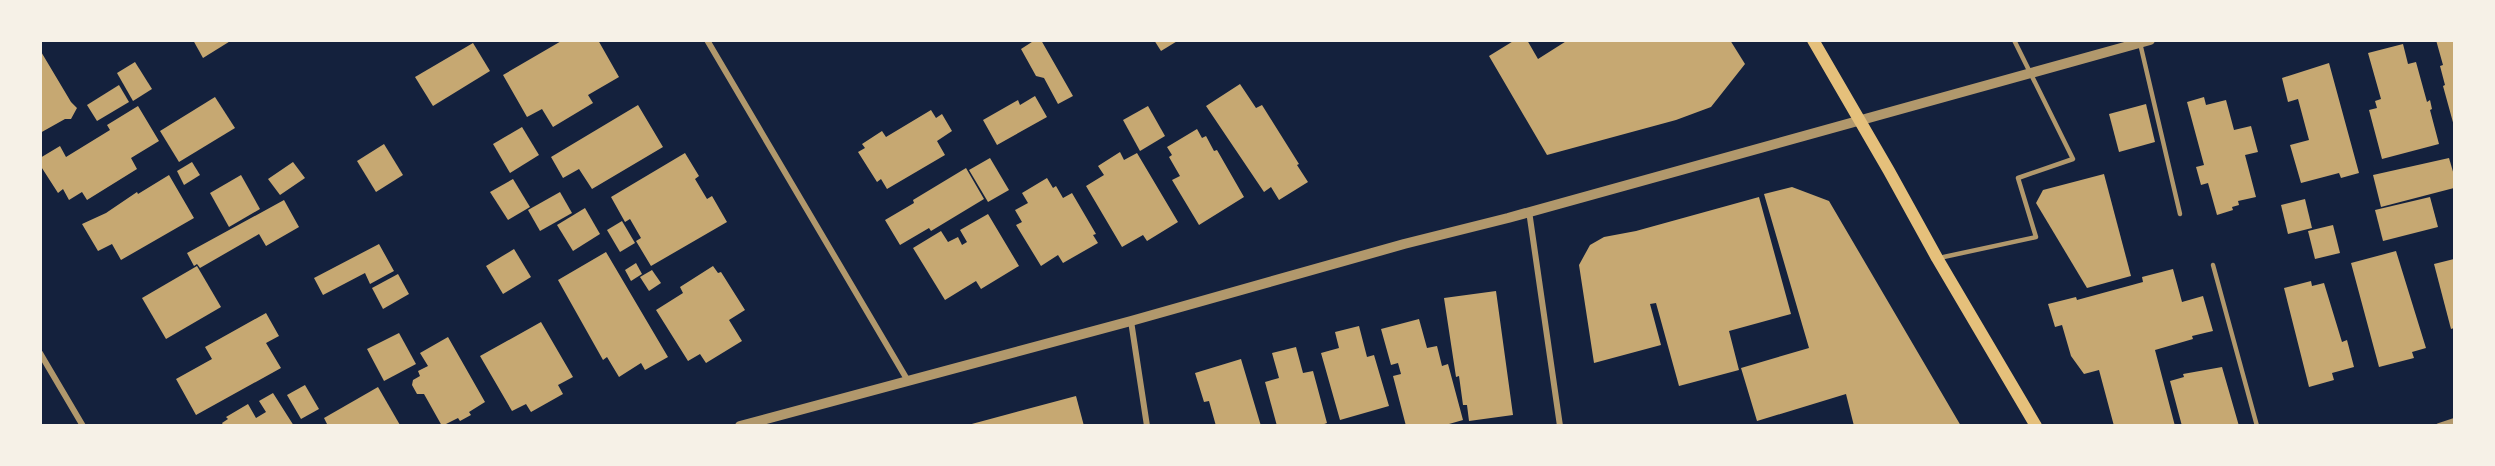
<svg xmlns="http://www.w3.org/2000/svg" width="2495" height="466" font-family="'Asap Condensed',sans-serif">
<style>
.building{fill:#c6a872}
.lines{fill:none;stroke-linecap:round;stroke-linejoin:round}
.service{stroke:#b1986c;stroke-width:4.5}
.minor{stroke:#b1986c;stroke-width:6}
.tertiary{stroke:#b1986c;stroke-width:10}
.secondary{stroke:#e5c07b;stroke-width:12}
</style>
<rect width="100%" height="100%" fill="#14213d"/>
<g class="building">
<path d="M193 40H232L203 58Z"/>
<path d="M563 40H598L619 77 588 95 593 103 553 127 542 109 527 117 503 75Z"/>
<path d="M1035 40H1041L1073 96 1058 104 1044 78 1036 76 1021 49Z"/>
<path d="M1154 40H1179L1161 51Z"/>
<path d="M1515 40H1527L1538 59 1568 40H1730L1745 64 1711 107 1676 120 1547 155 1489 56Z"/>
<path d="M2436 40H2454V126L2443 86 2445 85 2440 66 2443 65Z"/>
<path d="M473 43 490 71 433 106 415 77Z"/>
<path d="M2403 44 2408 64 2416 62 2427 102 2430 100 2432 109 2430 110 2439 144 2382 159 2369 110 2377 108 2375 101 2381 99 2368 53Z"/>
<path d="M40 50 71 102 77 108 71 119H65L40 133Z"/>
<path d="M135 62 152 89 133 101 117 73Z"/>
<path d="M2329 63 2359 173 2341 178 2339 173 2301 183 2290 145 2309 140 2298 99 2288 102 2282 78Z"/>
<path d="M1240 84 1256 108 1262 105 1299 164 1297 165 1308 182 1279 200 1271 187 1264 192 1206 106Z"/>
<path d="M119 85 129 102 97 121 87 105Z"/>
<path d="M1035 96 1047 117 997 145 983 120 1018 100 1020 105Z"/>
<path d="M215 97 235 128 179 162 160 131Z"/>
<path d="M2204 97 2206 105 2226 100 2234 130 2251 126 2258 152 2245 155 2256 197 2238 201 2239 205 2232 207 2233 210 2217 215 2208 183 2201 185 2196 167 2204 165 2187 102Z"/>
<path d="M2146 104 2155 142 2119 152 2109 114Z"/>
<path d="M638 105 663 147 592 189 579 169 563 178 551 157Z"/>
<path d="M138 106 159 141 131 158 137 169 87 200 82 192 69 200 63 189 58 193 40 165V158L60 146 66 157 110 130 107 125Z"/>
<path d="M1148 106 1165 136 1140 151 1123 120Z"/>
<path d="M931 110 936 118 942 114 952 131 937 141 945 155 887 189 881 179 877 182 858 152 865 148 862 144 882 131 886 137Z"/>
<path d="M522 127 539 155 510 173 493 144Z"/>
<path d="M1197 129 1202 138 1206 136 1214 151 1217 150 1244 197 1199 225 1172 180 1180 176 1169 157 1172 155 1167 147Z"/>
<path d="M384 144 403 175 376 192 357 161Z"/>
<path d="M1120 152 1124 160 1137 153 1178 222 1147 241 1143 235 1122 247 1086 186 1104 175 1098 166Z"/>
<path d="M685 153 699 176 695 179 707 199 712 196 727 222 651 266 636 241 641 238 630 219 625 222 611 197Z"/>
<path d="M990 158 1009 190 988 202 969 170Z"/>
<path d="M2449 158 2454 175V188L2381 207 2373 175Z"/>
<path d="M192 162 200 175 184 185 177 171Z"/>
<path d="M293 162 305 178 280 195 268 179Z"/>
<path d="M966 168 984 199 931 231 929 228 900 245 885 220 914 203 913 200Z"/>
<path d="M2104 174 2131 276 2087 288 2036 203 2043 190Z"/>
<path d="M169 175 194 218 121 260 112 244 98 251 82 224 106 213 137 192 138 194Z"/>
<path d="M241 175 260 209 229 227 210 193Z"/>
<path d="M1047 178 1053 188 1056 186 1063 198 1072 193 1096 234 1093 235 1098 243 1063 263 1058 255 1041 266 1016 225 1022 222 1015 210 1028 203 1022 193Z"/>
<path d="M513 179 530 207 508 220 490 192Z"/>
<path d="M1792 187 1829 201 1961 426H1854L1846 394 1757 421 1741 368 1809 348 1764 194Z"/>
<path d="M560 192 572 213 540 231 528 210Z"/>
<path d="M1759 197 1791 314 1729 331 1739 370 1679 386 1656 303 1650 304 1661 345 1594 363 1579 265 1590 245 1604 237 1636 231Z"/>
<path d="M2430 197 2438 227 2383 241 2375 210Z"/>
<path d="M2305 199 2312 228 2288 234 2281 205Z"/>
<path d="M284 200 299 227 266 246 259 234 200 268 197 264 194 266 187 253Z"/>
<path d="M585 208 600 234 573 251 557 225Z"/>
<path d="M988 214 1019 266 981 289 976 281 945 300 913 248 941 231 948 242 958 237 962 245 967 242 960 230Z"/>
<path d="M622 221 635 243 620 252 607 230Z"/>
<path d="M2333 225 2340 253 2315 259 2308 231Z"/>
<path d="M379 244 394 271 370 284 365 273 323 295 314 278Z"/>
<path d="M514 249 531 277 503 294 486 266Z"/>
<path d="M2396 251 2426 348 2412 352 2414 358 2379 367 2351 263Z"/>
<path d="M606 252 668 357 645 370 641 363 619 377 607 357 603 360 558 280Z"/>
<path d="M2454 259V328L2451 329 2434 264Z"/>
<path d="M636 263 642 274 631 281 625 270Z"/>
<path d="M197 266 221 307 166 339 142 298Z"/>
<path d="M713 266 718 273 721 272 745 310 729 320 742 341 706 363 700 354 688 361 656 310 683 293 680 287Z"/>
<path d="M2173 269 2182 302 2203 296 2213 331 2192 336 2193 339 2155 350 2175 426H2114L2099 370 2084 374 2071 356 2062 325 2055 327 2048 304 2076 297 2077 300 2143 282 2142 277Z"/>
<path d="M652 270 661 283 649 291 640 277Z"/>
<path d="M398 274 409 294 383 309 372 288Z"/>
<path d="M2311 281 2312 286 2324 283 2342 342 2347 340 2354 367 2332 373 2334 380 2309 387 2284 288Z"/>
<path d="M1496 291 1513 415 1469 421 1467 405H1463L1459 376 1456 377 1444 298Z"/>
<path d="M266 313 279 336 266 343 281 368 196 415 176 379 212 359 205 347Z"/>
<path d="M1419 319 1427 348 1437 346 1442 366 1448 364 1463 420 1442 426H1406L1393 376 1401 374 1398 363 1391 365 1381 329Z"/>
<path d="M541 322 573 377 558 385 563 394 531 412 526 404 512 411 480 356Z"/>
<path d="M1359 326 1367 357 1374 355 1389 406 1340 420 1321 353 1339 348 1335 332Z"/>
<path d="M399 333 416 364 384 381 367 349Z"/>
<path d="M448 337 485 402 469 412 471 415 460 421 458 418 442 426 424 394H417L412 385 413 380 420 376 418 371 428 366 420 353Z"/>
<path d="M1296 347 1303 373 1313 371 1327 423 1319 426H1277L1265 382 1279 378 1272 353Z"/>
<path d="M1241 359 1261 426H1216L1209 401 1204 402 1195 373Z"/>
<path d="M2222 367 2239 426H2182L2170 381 2184 377 2183 374Z"/>
<path d="M305 385 319 409 301 419 287 395Z"/>
<path d="M378 387 400 425 328 426 324 418Z"/>
<path d="M273 393 294 426H224L222 423 228 419 226 417 248 404 256 418 266 412 259 401Z"/>
<path d="M1076 396 1084 426H969L968 425Z"/>
</g>
<g class="lines">
<g class="service">
<path d="M2140 43 2180 214"/>
<path d="M1939 258 2036 237 2018 178 2073 159 2014 40"/>
<path d="M2213 265 2257 426"/>
</g>
<g class="minor">
<path d="M707 40 908 381"/>
<path d="M1529 211 1560 426"/>
<path d="M1131 321 1147 426"/>
<path d="M40 353 83 426"/>
<path d="M2439 426 2454 421"/>
</g>
<path class="tertiary" d="M740 426 1131 321 1404 244 1508 218 2150 40"/>
<path class="secondary" d="M1813 40 1889 171 1937 258 2036 426"/>
</g>
<rect width="2495" height="466" fill="none" stroke="#f6f1e7" stroke-width="84"/>
</svg>
